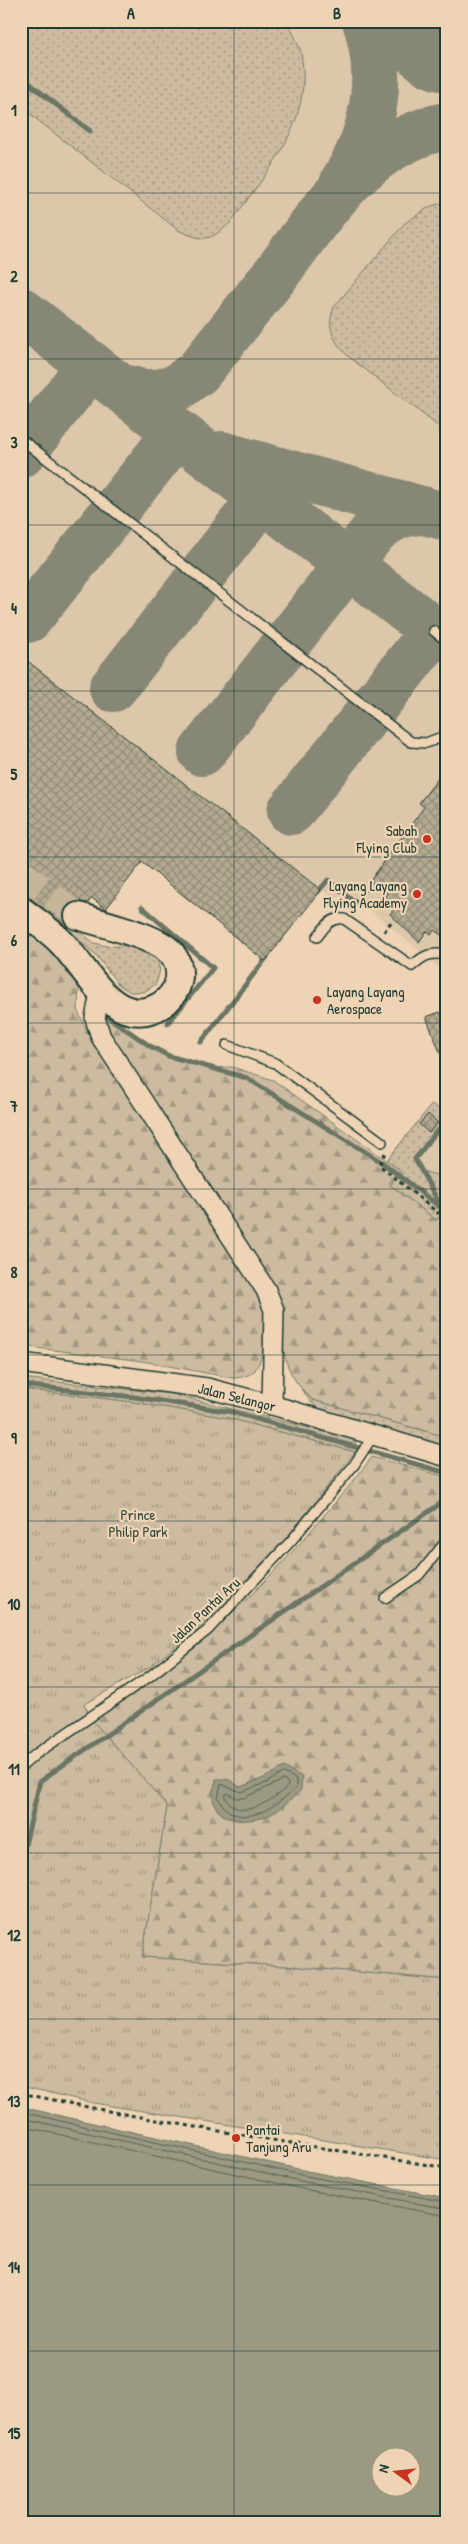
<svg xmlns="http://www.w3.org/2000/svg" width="468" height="2544" font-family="'Patrick Hand',sans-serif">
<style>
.built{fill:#ddc7aa}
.grass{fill:url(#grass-dots);stroke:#767c6a}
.forest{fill:url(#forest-firs);stroke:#767c6a}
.park{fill:url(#park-tufts);stroke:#767c6a}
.water{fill:#9c9982;stroke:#6a7463;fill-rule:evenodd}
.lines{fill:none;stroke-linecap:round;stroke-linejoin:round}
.shore{stroke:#516253;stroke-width:1}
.stream{stroke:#6a7463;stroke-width:5}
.taxiway{stroke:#868874;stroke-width:48}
.runway{stroke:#868874;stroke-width:119}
.building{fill:url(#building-cross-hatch);stroke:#1f3d34}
.secondary-tunnel{stroke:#c5b69b;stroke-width:26;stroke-dasharray:26 13;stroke-linecap:butt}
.service-casing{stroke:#1f3d34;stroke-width:12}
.minor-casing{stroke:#1f3d34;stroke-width:22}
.secondary-casing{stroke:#1f3d34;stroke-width:30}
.path{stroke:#1f3d34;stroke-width:3;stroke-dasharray:4 4;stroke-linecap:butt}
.service{stroke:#eed4b5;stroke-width:9}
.minor{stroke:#eed4b5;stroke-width:19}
.secondary{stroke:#eed4b5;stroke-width:26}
.grid{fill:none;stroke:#1f3d34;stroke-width:1;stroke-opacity:0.55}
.poi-dot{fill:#c8321e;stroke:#eed4b5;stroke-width:2}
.labels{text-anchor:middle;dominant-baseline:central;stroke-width:4.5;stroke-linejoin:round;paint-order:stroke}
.poi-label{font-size:15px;fill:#1f3d34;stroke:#eed4b5;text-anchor:end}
.street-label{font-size:15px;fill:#1f3d34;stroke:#eed4b5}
.park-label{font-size:15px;fill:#304a3f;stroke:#eed4b5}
.neatline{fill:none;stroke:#1f3d34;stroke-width:2}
.grid-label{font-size:16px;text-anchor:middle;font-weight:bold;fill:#1f3d34}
</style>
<defs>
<pattern id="grass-dots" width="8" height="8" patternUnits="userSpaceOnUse" patternTransform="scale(1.25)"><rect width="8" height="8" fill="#ccbba0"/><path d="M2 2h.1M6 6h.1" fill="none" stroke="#a59983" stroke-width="1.8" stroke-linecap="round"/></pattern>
<pattern id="forest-firs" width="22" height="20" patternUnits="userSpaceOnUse" patternTransform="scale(1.25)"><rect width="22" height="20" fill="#ccbba0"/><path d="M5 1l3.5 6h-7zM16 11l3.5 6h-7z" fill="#a59983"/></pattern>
<pattern id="park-tufts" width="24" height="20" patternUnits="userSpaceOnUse" patternTransform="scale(1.25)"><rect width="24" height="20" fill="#ccbba0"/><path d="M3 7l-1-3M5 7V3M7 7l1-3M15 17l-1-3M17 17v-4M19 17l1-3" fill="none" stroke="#a59983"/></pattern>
<pattern id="building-cross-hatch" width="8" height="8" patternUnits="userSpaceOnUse" patternTransform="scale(1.25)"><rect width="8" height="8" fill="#b4aa91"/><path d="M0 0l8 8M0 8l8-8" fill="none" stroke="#928c77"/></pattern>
</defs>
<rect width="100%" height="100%" fill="#eed4b5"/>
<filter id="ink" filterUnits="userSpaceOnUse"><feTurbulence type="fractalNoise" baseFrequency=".02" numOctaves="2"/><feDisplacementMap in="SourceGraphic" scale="10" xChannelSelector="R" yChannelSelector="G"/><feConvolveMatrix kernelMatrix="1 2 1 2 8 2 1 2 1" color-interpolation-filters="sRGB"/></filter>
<g filter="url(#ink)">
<g class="built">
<path d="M21 21H447V974L346 890 338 898 321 890 265 961 142 862 106 909 92 898 62 936 21 904Z"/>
<path d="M440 1110 447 1114V1178L396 1164Z"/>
</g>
<g class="grass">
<path d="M21 21H287C291 30 297 40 300 49 316 120 269 169 231 222 209 242 205 242 178 230L21 107Z"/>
<path d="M447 201V433L348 356C333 341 326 328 334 307L405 223 429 207Z"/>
<path d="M75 928 94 943 107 946H137L156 956 160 970 156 984 144 992H130L118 984 96 955 70 933Z"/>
<path d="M432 1104 447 1115V1120L415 1159 422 1171 447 1178V1214L436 1220 390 1185 387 1160Z"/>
<path d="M21 1378 172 1394 354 1439 357 1449 355 1452 228 1418 133 1402 21 1389Z"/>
<path d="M301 1389 313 1400 447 1437V1449L322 1411 311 1402Z"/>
</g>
<g class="forest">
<path d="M21 922 56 952 79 984 78 1012 91 1039 256 1287C259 1295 264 1304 265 1313 267 1329 265 1357 255 1370 250 1376 240 1378 233 1378L142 1361 21 1346Z"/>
<path d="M108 1017 150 1046 169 1056 211 1068 232 1067 273 1080 400 1170 390 1185 436 1220 447 1214V1437L313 1400C265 1358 294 1325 273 1282L111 1038 104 1022Z"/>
<path d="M372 1457 447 1477V1980L299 1967 142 1957 167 1806 93 1721C181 1664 253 1600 321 1519 338 1499 356 1479 372 1457Z"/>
</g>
<path class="park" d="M21 1389 133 1402 228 1418 355 1452 288 1536 203 1625 148 1668 84 1704 93 1721 167 1806 142 1957 299 1967 447 1980V2160L93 2103 21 2086Z"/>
<g class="water">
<path d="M284 1767 302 1777 301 1790C291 1799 280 1811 267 1816 249 1823 216 1824 213 1798 212 1793 215 1785 216 1779H228L240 1787 264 1778Z"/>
<path d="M21 2107 307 2171 447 2198V2523H21ZM380 2456H410V2486H380Z"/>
</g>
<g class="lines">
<g class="shore">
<path d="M284 1773 296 1779V1787C275 1808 237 1834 218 1798L221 1784 241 1792 266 1783Z"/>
<path d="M284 1780 288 1783V1786C273 1800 239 1824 225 1797L227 1793 237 1798H243Z"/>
<path d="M21 2112 306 2176 447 2202"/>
<path d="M21 2118 305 2182 447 2209"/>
<path d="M21 2126 303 2189 447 2216"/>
</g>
<g class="stream">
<path d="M21 77 90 131"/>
<path d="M317 893 328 880 354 901"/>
<path d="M142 907 213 968 168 1023"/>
<path d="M108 1017 150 1046 169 1056 247 1078 383 1163 440 1207"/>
<path d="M201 1042 267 957"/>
<path d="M437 1131 415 1159 447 1218"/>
<path d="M21 1385 134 1397 232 1412 447 1473"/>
<path d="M21 1862 40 1781 447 1499"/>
</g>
<g class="taxiway">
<path d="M344 181C375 133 384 75 366 21"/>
<path d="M21 311 119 387 143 393H157L175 389 198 372C224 339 250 307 276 274 321 214 366 140 447 126"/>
<path d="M119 387 434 631 291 811"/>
<path d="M21 454 91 365"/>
<path d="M221 455 447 517"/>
<path d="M28 619 177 433"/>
<path d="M113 688 262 498 282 484 290 482"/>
<path d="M202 752 374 531C391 517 403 511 425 511"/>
</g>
<path class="runway" d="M433 21 447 32"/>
</g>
<g class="building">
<path d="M21 656 321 890 265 961 142 862 106 909 92 898 88 903 75 901 68 905 64 911 63 919 68 928 30 898 21 895Z"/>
<path d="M447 767V939L434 930 431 934 427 931 419 942 390 914 395 908 383 899 387 893 370 881 424 807 419 803Z"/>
<path d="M440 1012 447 1029 446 1067 426 1017Z"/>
<path d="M428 1114 438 1123 429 1133 419 1124Z"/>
</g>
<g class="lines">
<path class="secondary-tunnel" d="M21 872 78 916"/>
<g class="service-casing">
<g id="service">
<path d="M21 439 411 742 426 743 447 735"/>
<path d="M434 631 447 641"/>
<path d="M317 937C325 927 330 917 344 919L412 966C424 955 431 952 447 955"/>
<path d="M227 1045 275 1063 382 1142"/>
<path d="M385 1598 419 1575 447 1540"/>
<path d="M21 1767 36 1754 150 1676 208 1630 291 1541 354 1465 373 1436"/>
</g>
</g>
<g class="minor-casing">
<g id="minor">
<path d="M101 989 95 1018 101 1037 266 1290 274 1310 272 1405"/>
<path d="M21 1363 207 1388 272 1405 447 1457"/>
</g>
</g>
<g class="secondary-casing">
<path id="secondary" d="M21 910C34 920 48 929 60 941 80 960 100 1002 128 1010 161 1020 194 983 172 954 160 937 100 923 78 916"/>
</g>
<g class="path">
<path d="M350 910 372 882"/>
<path d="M384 932 394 918"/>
<path d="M385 1153 379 1165 438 1213 447 1208"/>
<path d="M21 2093C162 2124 305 2145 447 2168"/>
</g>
<use href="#service" class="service"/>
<use href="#minor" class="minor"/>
<use href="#secondary" class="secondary"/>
</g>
</g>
<path class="grid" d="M234 21V2523M21 193H447M21 359H447M21 525H447M21 691H447M21 857H447M21 1023H447M21 1189H447M21 1355H447M21 1521H447M21 1687H447M21 1853H447M21 2019H447M21 2185H447M21 2351H447"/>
<g class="poi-dot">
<circle cx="427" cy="839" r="5"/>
<circle cx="417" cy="894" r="5"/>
<circle cx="317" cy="1000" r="5"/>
<circle cx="236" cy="2138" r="5"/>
</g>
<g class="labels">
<g class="poi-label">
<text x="417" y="830">Sabah<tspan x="417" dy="17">Flying Club</tspan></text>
<text x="407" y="885">Layang Layang<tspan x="407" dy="17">Flying Academy</tspan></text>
<text x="327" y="991" text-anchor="start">Layang Layang<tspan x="327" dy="17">Aerospace</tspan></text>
<text x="246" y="2129" text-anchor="start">Pantai<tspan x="246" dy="17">Tanjung Aru</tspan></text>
</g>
<g class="street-label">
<text transform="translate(237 1397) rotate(14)">Jalan Selangor</text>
<text transform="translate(205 1610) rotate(-43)">Jalan Pantai Aru</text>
</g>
<g class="park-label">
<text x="138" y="1514">Prince<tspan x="138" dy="17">Philip Park</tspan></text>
</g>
</g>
<rect width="468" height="2544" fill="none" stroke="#eed4b5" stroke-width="55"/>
<g transform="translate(396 2472) rotate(285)"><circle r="24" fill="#eed4b5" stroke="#9b9881"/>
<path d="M0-4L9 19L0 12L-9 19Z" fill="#c8321e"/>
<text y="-8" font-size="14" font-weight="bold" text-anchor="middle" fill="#1f3d34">N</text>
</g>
<rect x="28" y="28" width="412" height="2488" class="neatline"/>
<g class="grid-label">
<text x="131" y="19">A</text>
<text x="337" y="19">B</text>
<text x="14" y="116">1</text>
<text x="14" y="282">2</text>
<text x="14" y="448">3</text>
<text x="14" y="614">4</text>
<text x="14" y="780">5</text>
<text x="14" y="946">6</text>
<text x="14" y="1112">7</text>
<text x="14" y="1278">8</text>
<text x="14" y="1444">9</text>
<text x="14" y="1610">10</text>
<text x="14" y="1775">11</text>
<text x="14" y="1941">12</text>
<text x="14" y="2107">13</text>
<text x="14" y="2273">14</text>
<text x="14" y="2439">15</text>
</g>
</svg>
